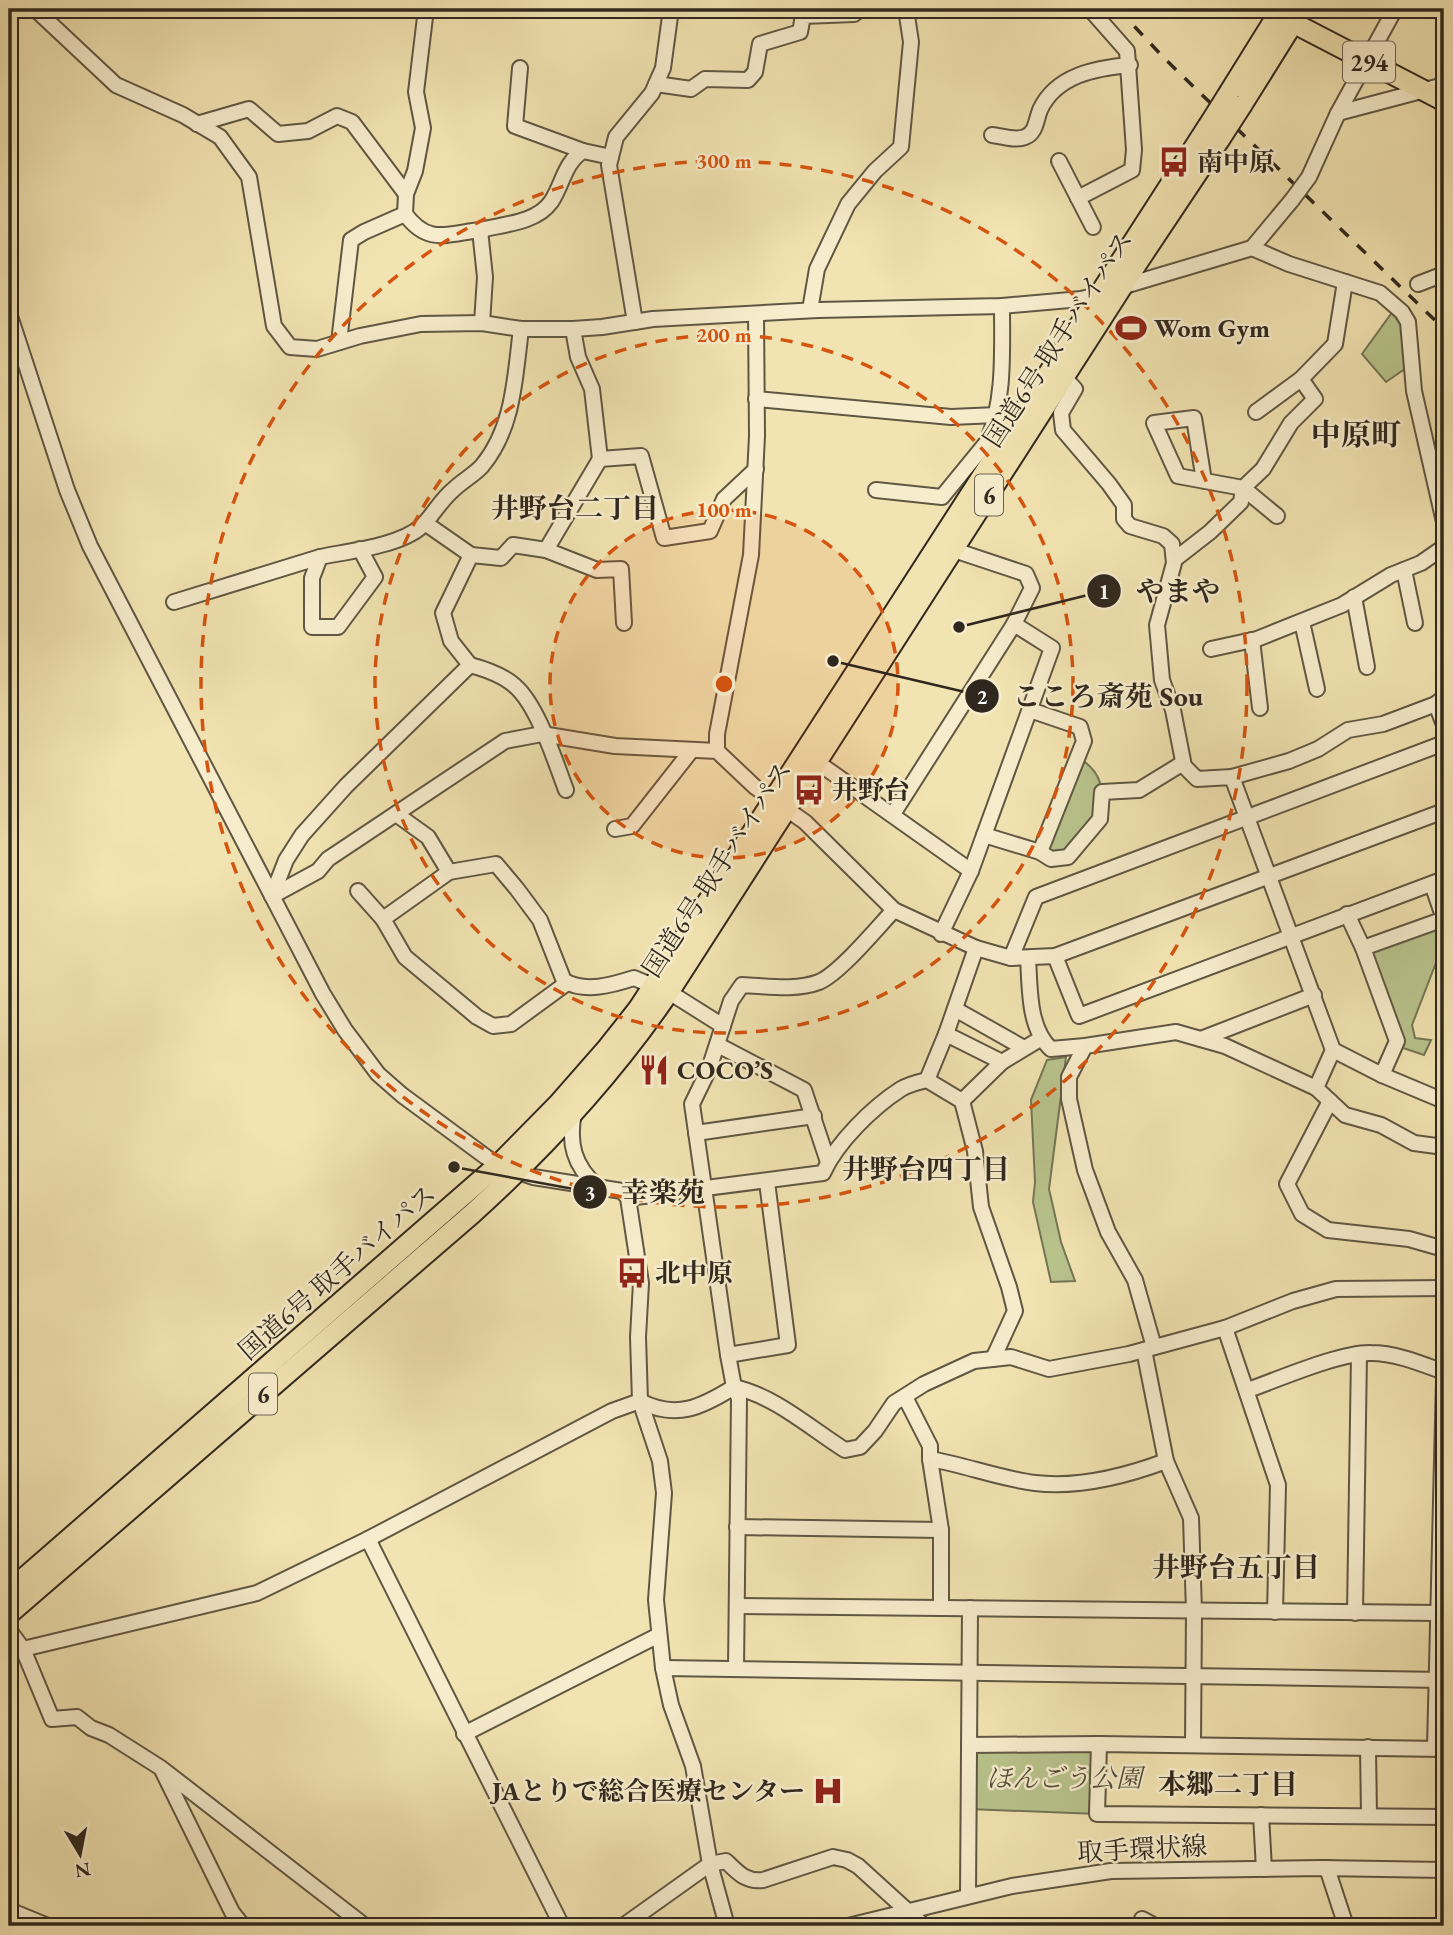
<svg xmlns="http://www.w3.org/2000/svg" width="1453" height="1935" font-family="'EB Garamond','Noto Serif JP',serif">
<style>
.green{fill:#b9c48d;stroke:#747656;stroke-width:2}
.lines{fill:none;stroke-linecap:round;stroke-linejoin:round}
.minor-casing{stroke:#605743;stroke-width:18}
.highway-casing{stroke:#30281e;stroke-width:23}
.minor{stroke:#f7edcd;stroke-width:14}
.highway{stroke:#f2e4b2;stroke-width:19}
.rail{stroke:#30281e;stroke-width:3.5;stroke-dasharray:12 12;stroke-linecap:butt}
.minor-bridge-casing{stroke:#605743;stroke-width:18;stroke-linecap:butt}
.highway-bridge-casing{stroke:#30281e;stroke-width:23;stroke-linecap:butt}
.minor-bridge{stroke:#f7edcd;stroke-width:14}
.highway-bridge{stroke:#f2e4b2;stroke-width:19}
.ring{fill:none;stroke:#d6540e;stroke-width:3.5;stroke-dasharray:12 9}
.labels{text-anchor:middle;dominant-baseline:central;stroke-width:5;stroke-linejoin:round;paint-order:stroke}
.shield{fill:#f7edcd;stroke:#6c6352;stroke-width:2}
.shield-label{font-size:24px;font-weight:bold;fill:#30281e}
.poi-label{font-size:26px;font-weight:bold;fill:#30281e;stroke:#f7edcd;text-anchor:start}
.street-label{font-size:26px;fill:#30281e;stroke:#f7edcd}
.park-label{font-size:26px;font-style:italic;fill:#524f3a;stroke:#f7edcd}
.neighbourhood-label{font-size:28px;font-weight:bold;fill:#30281e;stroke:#f7edcd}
.quarter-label{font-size:30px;font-weight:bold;fill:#30281e;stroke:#f7edcd}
.centre{fill:#d6540e;stroke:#f7edcd;stroke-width:3.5}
.ring-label{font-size:21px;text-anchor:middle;font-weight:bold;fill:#d6540e;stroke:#f7edcd;stroke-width:5;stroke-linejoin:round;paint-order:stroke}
.leader{fill:none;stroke:#30281e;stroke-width:2.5}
.callout-dot{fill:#30281e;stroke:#f7edcd;stroke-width:2.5}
.mark-label{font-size:21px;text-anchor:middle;font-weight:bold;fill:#fff}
.callout-label{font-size:28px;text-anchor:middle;font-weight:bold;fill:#30281e;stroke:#f7edcd;stroke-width:5;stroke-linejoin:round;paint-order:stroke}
</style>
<rect width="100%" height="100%" fill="#f2e4b2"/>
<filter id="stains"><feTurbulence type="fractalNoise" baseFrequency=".00286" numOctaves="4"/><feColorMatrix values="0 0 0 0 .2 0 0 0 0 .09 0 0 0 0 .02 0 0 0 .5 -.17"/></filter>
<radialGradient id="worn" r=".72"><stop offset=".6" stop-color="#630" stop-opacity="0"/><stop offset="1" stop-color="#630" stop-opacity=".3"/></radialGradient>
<g class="green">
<path d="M1396 307 1402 312 1412 364 1386 382 1362 354Z"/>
<path d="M1081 759C1104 775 1102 789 1102 816L1068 857 1040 852Z"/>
<path d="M1443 927 1444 955H1439L1412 1025 1415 1038 1431 1040 1424 1055 1403 1048 1369 951Z"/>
<path d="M1066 1057 1049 1189 1061 1242 1075 1281 1051 1282 1033 1202 1035 1182 1031 1100 1047 1060Z"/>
<path d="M1099 1744 1097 1814 969 1809V1745Z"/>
</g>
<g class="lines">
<g class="minor-casing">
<g id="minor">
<path d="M35 9 116 85 183 115 220 137 249 177 274 326 290 347 317 349 360 336 421 324 482 323 521 329H573L602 327 653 319 818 310 1002 306 1081 299 1102 294"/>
<path d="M426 9 416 92 423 128 415 171 406 194 405 214C428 245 446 234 480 230L485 277 482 323"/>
<path d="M520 68 515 126 583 151"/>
<path d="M656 84 691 89 705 79 748 80 755 72 760 44 800 32 803 16 854 14 860 9"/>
<path d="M1338 113 1444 85"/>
<path d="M197 124 249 109 278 134 308 131 337 116 352 122 406 194"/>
<path d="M992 135C1001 136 1016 141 1025 137 1036 133 1036 120 1040 110 1056 75 1096 68 1130 65"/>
<path d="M1059 161 1093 227"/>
<path d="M1309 177 1338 113 1395 9"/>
<path d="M1078 198 1132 170 1134 150 1127 51 1090 9"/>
<path d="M480 230C504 224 536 223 551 202 563 184 564 163 583 151L611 157"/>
<path d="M1252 248 1289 264 1380 293 1402 312 1408 322 1414 391 1444 522"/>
<path d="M1418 284 1444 274"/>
<path d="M1121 287 1252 248 1292 200"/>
<path d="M810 310 817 269 848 204 875 171 901 147 911 42 906 9"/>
<path d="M9 313 67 490 90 546 323 994 345 1030 378 1074 402 1095 486 1157 498 1165 533 1177 622 1191 628 1198 641 1283 638 1337 640 1401 660 1461 664 1493 656 1600 663 1668 671 1705 693 1766 710 1864 727 1926"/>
<path d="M635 322 609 165 616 137 652 93 663 68 671 9"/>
<path d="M573 329 578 357 592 389 600 459"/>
<path d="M339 342 351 240 364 232 405 214"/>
<path d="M1064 377 1075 389 1061 413 1063 430 1109 484 1124 505V519L1130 526 1163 536 1172 544 1174 563 1157 625 1162 680 1173 710 1184 766 1197 779 1232 777 1333 1050 1382 1075 1444 1101"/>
<path d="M756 399 951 417 997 415"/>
<path d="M1256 412 1301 379 1335 344 1345 282"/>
<path d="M998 450 987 442C1005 401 1002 351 1002 306"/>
<path d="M1204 481 1194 418 1154 423 1178 476 1243 488 1263 469 1291 423 1315 399 1301 379"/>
<path d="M876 490 942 497 987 442"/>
<path d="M425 523 471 555"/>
<path d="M360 549 375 577 338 627H312V578L320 557C349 551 400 546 422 526 433 515 441 500 453 490 462 481 474 475 482 466 514 428 515 376 521 329"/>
<path d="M546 550 597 570 621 569 624 623"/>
<path d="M954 550 1026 574 1032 588 1014 624"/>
<path d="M1174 560 1210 532 1241 502 1243 488 1277 516"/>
<path d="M1404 570 1415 623"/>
<path d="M1354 597 1367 667"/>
<path d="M174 602 320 557"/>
<path d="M1302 622 1317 689"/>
<path d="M1252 640 1260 708"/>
<path d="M1211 649 1257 639 1342 605 1391 575 1421 563 1444 547"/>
<path d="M470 665C485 669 503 675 515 686 538 706 555 761 566 790"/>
<path d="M1444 697 1436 704 1444 725"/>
<path d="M717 751V734L751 555 757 436 756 314"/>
<path d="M817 762 971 871"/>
<path d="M1232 777 1289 761 1318 749 1348 730 1383 724 1436 704"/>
<path d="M396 814 428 837 449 872 496 864 517 889 540 920 564 981C586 993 612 985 634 978L653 986"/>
<path d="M893 814 1014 624 1052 648 971 871 941 934"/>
<path d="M615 829 632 826 691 751"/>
<path d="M984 835 1040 852 1084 741 1080 727 1030 710"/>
<path d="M1040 852 1051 859 1068 857 1100 819 1102 792 1139 790 1183 763"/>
<path d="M449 872 383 919 405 957 477 1017 493 1026 511 1024 567 983"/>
<path d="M1432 884 1444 919"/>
<path d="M358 891 383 919"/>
<path d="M272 896 318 871 328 859 505 741 542 734 615 746 717 751 755 787 805 822 894 910 976 948 1011 958 1055 956 1444 811"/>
<path d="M272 896 286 860 302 835 346 786 470 665 451 641 443 613 471 555 501 558 513 545 546 550 600 459 641 456 664 538 710 531 724 499 756 469"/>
<path d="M1347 914 1363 948 1397 1041 1382 1075"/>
<path d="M1363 948 1444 919"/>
<path d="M1055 956 1079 1016 1444 879"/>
<path d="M1011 958 1036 897 1444 743"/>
<path d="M1028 958C1030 988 1028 1028 1051 1049L1085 1046 1176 1032 1225 1046 1316 1088 1345 1115 1381 1125 1414 1143 1444 1147"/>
<path d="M669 992 723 1026"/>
<path d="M955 1009 1024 1048"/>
<path d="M946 1034 1002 1062"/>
<path d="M1201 1039 1314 995"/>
<path d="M718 1045 804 1090 828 1162"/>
<path d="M1085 1046 1069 1077V1099L1085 1170 1108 1232 1135 1280 1154 1347"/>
<path d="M927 1080 962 1101 975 1151 981 1207 1009 1287 1015 1311 993 1359"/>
<path d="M1316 1088 1333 1050"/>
<path d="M962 1101 1002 1062 1040 1039"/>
<path d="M1330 1101 1287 1184 1302 1214 1328 1230 1409 1239 1444 1249"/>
<path d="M574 1113C568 1143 574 1166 597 1186"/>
<path d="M696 1133 814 1116"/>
<path d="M628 1198 823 1173C837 1142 873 1107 901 1089 909 1084 919 1082 927 1080L946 1034 976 948"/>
<path d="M1225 1328 1278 1485 1275 1612"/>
<path d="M1144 1350 1166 1461 1191 1518 1194 1611 1193 1745"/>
<path d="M728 1355 788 1345 767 1182"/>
<path d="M1248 1390C1279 1379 1341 1352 1371 1353 1396 1353 1422 1364 1444 1372"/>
<path d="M905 1397 930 1446V1459L941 1530V1608"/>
<path d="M930 1459C965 1465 1001 1479 1035 1483 1078 1488 1126 1476 1166 1461"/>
<path d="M737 1527 941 1530"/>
<path d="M368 1539 562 1926"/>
<path d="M738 1606 1439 1613"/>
<path d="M1355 1613 1359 1355"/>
<path d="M9 1630 23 1649 52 1719 77 1717 91 1728 109 1735 161 1768 365 1926"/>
<path d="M23 1649 257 1593 368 1539 612 1411 640 1401C676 1420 702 1407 734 1387 775 1396 810 1428 845 1450L860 1447 875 1431 894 1403 924 1384 974 1361 1011 1357 1049 1369 1129 1354 1225 1328 1293 1301 1336 1289 1444 1288"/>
<path d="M663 1668 1444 1680"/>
<path d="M736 1669 739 1398 734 1387 728 1355 692 1104 709 1069 731 1001 742 985C767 986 795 991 819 982 840 973 877 928 894 910"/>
<path d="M464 1734 659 1635"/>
<path d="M1099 1744 1097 1814 1444 1817"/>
<path d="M969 1745 1099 1744 1444 1749"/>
<path d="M1368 1747 1369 1816"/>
<path d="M1435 1748 1444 1379"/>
<path d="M163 1772 232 1912 243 1926"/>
<path d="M1261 1815 1264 1869"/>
<path d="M1327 1868 1346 1926"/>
<path d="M968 1896 970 1608"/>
<path d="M9 1910 48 1926"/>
<path d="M1142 1919 1155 1926"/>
<path d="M623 1926 710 1864 726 1861C738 1873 746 1882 763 1880L833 1857 847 1860 858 1866 924 1926"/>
<path d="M848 1926 1012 1886 1111 1871 1321 1868 1444 1870"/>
</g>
</g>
<g class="highway-casing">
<g id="highway">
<path d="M1278 15 1444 101"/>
<path d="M1230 91 1281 9"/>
<path d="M1242 105 1302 9"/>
<path d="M9 1591 498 1165 558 1104 608 1047 638 1009 670 960 1208 126"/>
<path d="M9 1614 473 1213C547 1146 613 1074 669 992L1138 262 1220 139"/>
</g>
</g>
<use href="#minor" class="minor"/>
<use href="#highway" class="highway"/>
<path class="rail" d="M1118 9 1165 59 1444 329"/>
<g class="minor-bridge-casing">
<path id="minor-bridge" d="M1292 200 1309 177"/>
</g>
<g class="highway-bridge-casing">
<g id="highway-bridge">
<path d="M1208 126 1230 91"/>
<path d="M1220 139 1242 105"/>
</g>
</g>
<use href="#minor-bridge" class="minor-bridge"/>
<use href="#highway-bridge" class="highway-bridge"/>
</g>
<circle cx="724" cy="684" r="174" fill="#d6540e" fill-opacity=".12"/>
<g class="ring">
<circle cx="724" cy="684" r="174"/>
<circle cx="724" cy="684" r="349"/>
<circle cx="724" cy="684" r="523"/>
</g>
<defs>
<g id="bus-bare" transform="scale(2.415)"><path d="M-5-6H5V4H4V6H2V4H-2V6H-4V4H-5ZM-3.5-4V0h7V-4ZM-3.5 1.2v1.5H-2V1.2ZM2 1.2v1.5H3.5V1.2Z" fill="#8f2418" stroke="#f7edcd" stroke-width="2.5" paint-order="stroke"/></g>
<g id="stadium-bare" transform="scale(2.415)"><path d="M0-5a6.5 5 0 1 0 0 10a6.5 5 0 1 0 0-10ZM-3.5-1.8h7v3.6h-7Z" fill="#8f2418" stroke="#f7edcd" stroke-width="2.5" paint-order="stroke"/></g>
<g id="restaurant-bare" transform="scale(2.415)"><path d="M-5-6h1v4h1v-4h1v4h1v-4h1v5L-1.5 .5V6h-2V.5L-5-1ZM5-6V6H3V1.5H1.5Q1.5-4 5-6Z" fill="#8f2418" stroke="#f7edcd" stroke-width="2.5" paint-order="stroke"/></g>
<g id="hospital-bare" transform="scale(2.415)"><path d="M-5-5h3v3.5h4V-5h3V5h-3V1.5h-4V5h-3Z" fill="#8f2418" stroke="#f7edcd" stroke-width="2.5" paint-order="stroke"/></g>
</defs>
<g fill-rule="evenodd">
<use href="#bus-bare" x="1174" y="162"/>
<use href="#stadium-bare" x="1131" y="328"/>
<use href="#bus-bare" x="809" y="790"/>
<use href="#restaurant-bare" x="654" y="1070"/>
<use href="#bus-bare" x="632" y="1273"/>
<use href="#hospital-bare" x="828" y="1791"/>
</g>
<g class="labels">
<g class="shield">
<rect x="1343" y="41.5" width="52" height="41" rx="5"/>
<rect x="975" y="474.5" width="28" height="41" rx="5"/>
<rect x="249" y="1373.5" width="28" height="41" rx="5"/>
</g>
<g class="shield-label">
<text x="1369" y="62">294</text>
<text x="989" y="495">6</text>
<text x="263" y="1394">6</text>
</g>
<g class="poi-label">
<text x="1197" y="162">南中原</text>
<text x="1154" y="328">Wom Gym</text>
<text x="832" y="790">井野台</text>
<text x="677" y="1070">COCO’S</text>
<text x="655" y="1273">北中原</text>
<text x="805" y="1791" text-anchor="end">JAとりで総合医療センター</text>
</g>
<g class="street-label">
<text transform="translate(1058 339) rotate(-57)">国道6号 取手バイパス</text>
<text transform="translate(717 869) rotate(-57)">国道6号 取手バイパス</text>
<text transform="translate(337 1272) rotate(-41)">国道6号 取手バイパス</text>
<text transform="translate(1142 1849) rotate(-3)">取手環状線</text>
</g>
<g class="park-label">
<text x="1064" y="1778">ほんごう公園</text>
</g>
<g class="neighbourhood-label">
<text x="575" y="508">井野台二丁目</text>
<text x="926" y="1169">井野台四丁目</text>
<text x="1236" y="1567">井野台五丁目</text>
<text x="1228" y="1784">本郷二丁目</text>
</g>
<g class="quarter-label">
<text x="1356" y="434">中原町</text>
</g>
</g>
<circle cx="724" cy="684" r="10" class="centre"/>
<g class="ring-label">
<text x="724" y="168">300 m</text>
<text x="724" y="342">200 m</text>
<text x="724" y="517">100 m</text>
</g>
<path class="leader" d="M959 627L1104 591M833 661L982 696M454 1167L590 1192"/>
<g class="callout-dot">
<circle cx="959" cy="627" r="7"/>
<circle cx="833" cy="661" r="7"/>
<circle cx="454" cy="1167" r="7"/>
<circle cx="1104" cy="591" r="18"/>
<circle cx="982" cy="696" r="18"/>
<circle cx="590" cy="1192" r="18"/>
</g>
<g class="mark-label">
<text x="1104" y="599">1</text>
<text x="982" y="704">2</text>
<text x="590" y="1200">3</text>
</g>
<g class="callout-label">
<text x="1178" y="601">やまや</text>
<text x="1108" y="706">こころ斎苑 Sou</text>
<text x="663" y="1202">幸楽苑</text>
</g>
<rect width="1453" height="1935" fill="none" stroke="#f2e4b2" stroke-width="35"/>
<rect x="10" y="10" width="1432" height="1914" fill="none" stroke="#30281e" stroke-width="3.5"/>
<rect x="18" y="18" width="1418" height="1900" fill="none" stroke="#30281e" stroke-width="2"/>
<g transform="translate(80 1854) rotate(170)" stroke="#f7edcd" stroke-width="5" paint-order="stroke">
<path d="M0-5L12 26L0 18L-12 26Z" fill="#30281e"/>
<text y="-10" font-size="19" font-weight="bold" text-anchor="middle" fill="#30281e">N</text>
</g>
<rect width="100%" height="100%" filter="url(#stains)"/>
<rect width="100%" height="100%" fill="url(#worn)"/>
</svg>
